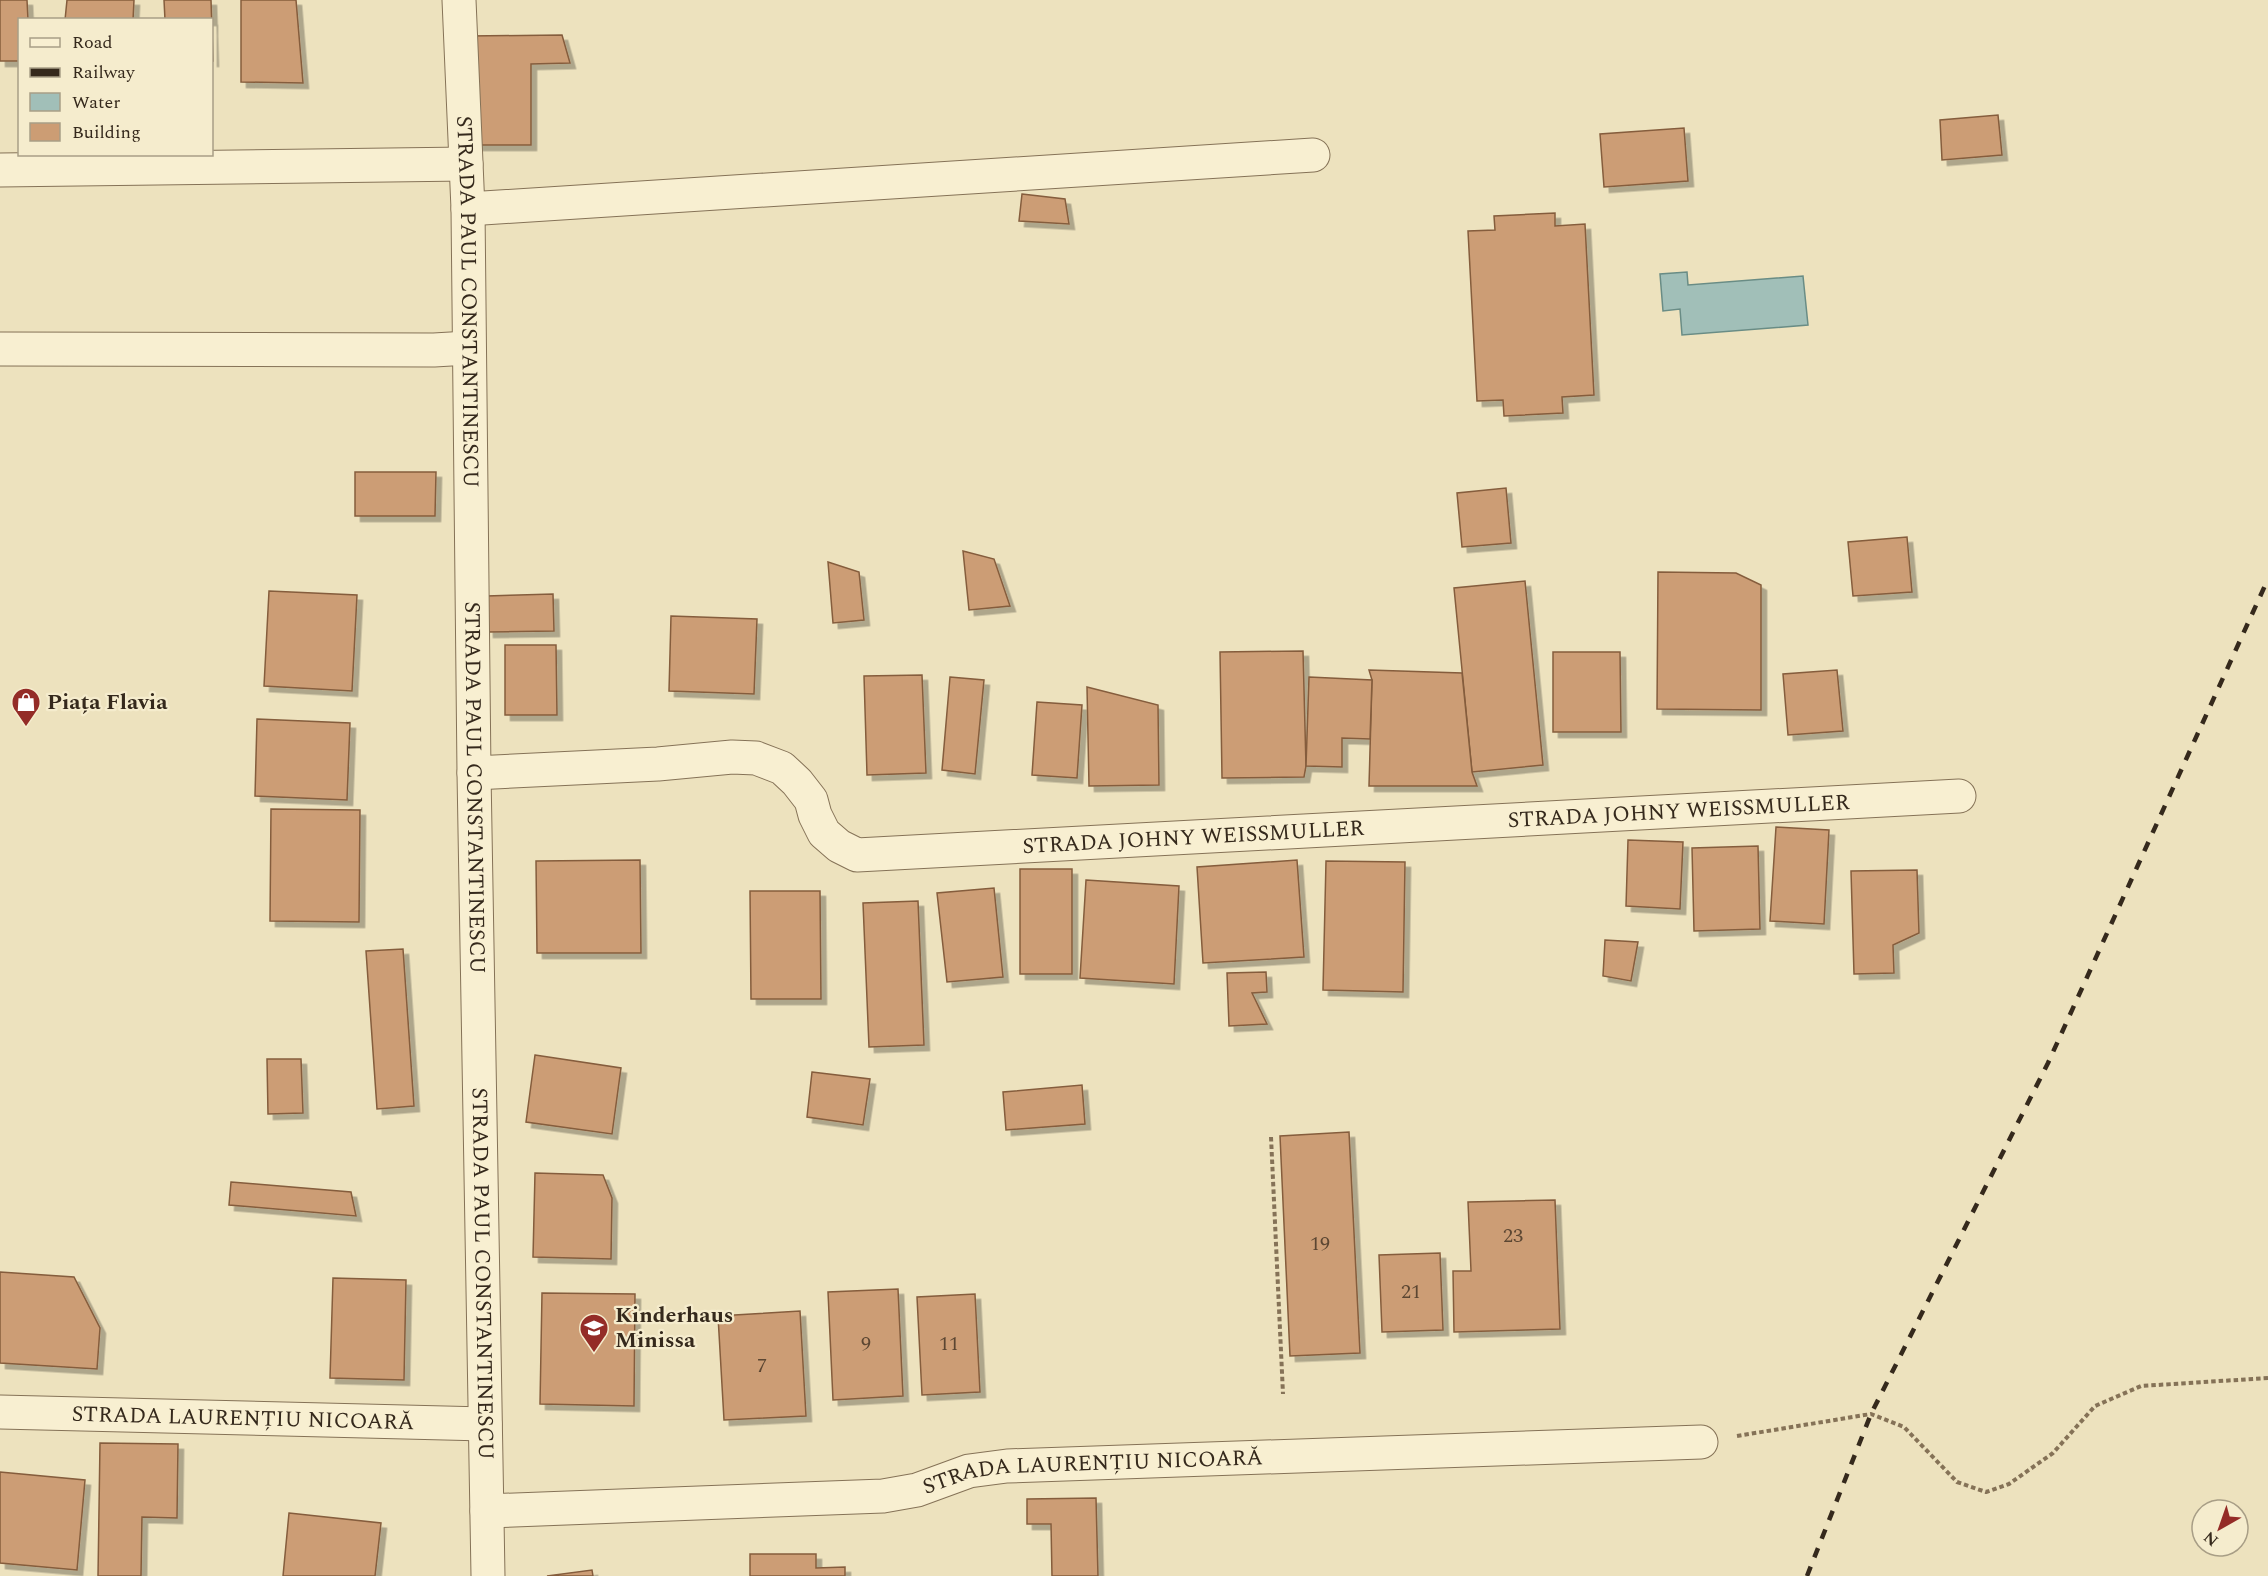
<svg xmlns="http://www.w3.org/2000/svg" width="2268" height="1576" font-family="Spectral,serif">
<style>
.water{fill:#a1bfb8;stroke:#698c85;stroke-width:1.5}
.building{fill:#cc9d74;stroke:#855d3d;stroke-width:1.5;filter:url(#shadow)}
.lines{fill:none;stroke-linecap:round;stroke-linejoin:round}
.minor-casing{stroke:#857257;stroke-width:35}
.path{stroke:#857257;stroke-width:4;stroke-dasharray:4.5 3;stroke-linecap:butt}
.minor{stroke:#f8efd1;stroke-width:33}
.rail{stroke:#35291c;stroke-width:4.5;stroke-dasharray:10 10;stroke-linecap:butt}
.labels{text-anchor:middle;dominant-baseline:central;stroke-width:4.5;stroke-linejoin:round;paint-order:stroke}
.number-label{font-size:20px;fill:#5b4632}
.street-label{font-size:22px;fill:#35291c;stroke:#f5eccd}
.poi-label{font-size:22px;font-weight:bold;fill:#35291c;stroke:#f5eccd;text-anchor:start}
</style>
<defs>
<filter id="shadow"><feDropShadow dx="5.5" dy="5.5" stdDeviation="0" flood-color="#0004"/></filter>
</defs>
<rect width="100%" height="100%" fill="#ede2be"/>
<path class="water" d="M1687 272 1688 285 1803 276 1808 325 1682 335 1680 309 1663 311 1660 274Z"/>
<g class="building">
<path d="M0 0H27L28 20H20V61H0Z"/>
<path d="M67 0H134L133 20H65Z"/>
<path d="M164 0H211L213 61H212V20H165Z"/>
<path d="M241 0H296L303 83 241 82Z"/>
<path d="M562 35 570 63 531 64V145H469L468 36Z"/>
<path d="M1998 115 2002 155 1942 160 1940 120Z"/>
<path d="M1684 128 1688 181 1604 187 1600 134Z"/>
<path d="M1022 194 1065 199 1069 224 1019 221Z"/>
<path d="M1555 213V226L1585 224 1594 395 1562 397 1563 413 1504 416 1503 400 1477 401 1468 231 1495 230 1494 216Z"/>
<path d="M355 472H436L435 516H355Z"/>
<path d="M1506 488 1511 543 1462 547 1457 493Z"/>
<path d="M1907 537 1912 592 1853 596 1848 542Z"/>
<path d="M963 551 994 559 1010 606 969 610Z"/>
<path d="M828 562 859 572 864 620 833 623Z"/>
<path d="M1658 572 1736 573 1761 585V710L1657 709Z"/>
<path d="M1525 581 1543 765 1472 772 1454 588Z"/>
<path d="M269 591 357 595 352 691 264 686Z"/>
<path d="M553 594 554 631 488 632 487 596Z"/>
<path d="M671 616 757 619 754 694 669 691Z"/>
<path d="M505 645H556L557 715H505Z"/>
<path d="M1303 651 1306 766 1304 777 1222 778 1220 652Z"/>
<path d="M1553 652H1620L1621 732H1553Z"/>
<path d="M1369 670 1462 673 1472 772 1477 786H1369L1372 680Z"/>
<path d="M1837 670 1843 731 1788 735 1783 674Z"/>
<path d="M922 675 926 773 867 775 864 676Z"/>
<path d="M950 677 984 680 975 774 942 770Z"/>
<path d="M1309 677 1372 680 1370 739 1342 738V767L1306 766Z"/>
<path d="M1087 687 1158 705 1159 785 1089 786Z"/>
<path d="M1037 702 1082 705 1077 778 1032 775Z"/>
<path d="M257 719 350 723 347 800 255 796Z"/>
<path d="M271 809 360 810 359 922 270 921Z"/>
<path d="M1776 827 1829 830 1824 924 1770 921Z"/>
<path d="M1628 840 1683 842 1680 909 1626 906Z"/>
<path d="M1758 846 1760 929 1694 931 1692 848Z"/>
<path d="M640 860 641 953H537L536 861Z"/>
<path d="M1297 860 1304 957 1203 963 1197 867Z"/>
<path d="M1326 861 1405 862 1403 992 1323 990Z"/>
<rect x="1020" y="869" width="52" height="105"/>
<path d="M1917 870 1919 933 1893 945 1894 973 1854 974 1851 871Z"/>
<path d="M1086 880 1179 886 1174 984 1080 978Z"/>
<path d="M994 888 1003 977 947 982 937 893Z"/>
<path d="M750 891H820L821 999H751Z"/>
<path d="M918 901 924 1045 869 1047 863 903Z"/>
<path d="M1605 940 1638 942 1631 981 1603 976Z"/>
<path d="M403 949 414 1106 377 1109 366 951Z"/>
<path d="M1266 972 1267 992 1252 993 1267 1024 1229 1026 1227 973Z"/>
<path d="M535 1055 621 1068 612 1134 526 1122Z"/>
<path d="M267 1059H301L303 1113 268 1114Z"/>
<path d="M812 1072 870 1079 863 1125 807 1117Z"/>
<path d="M1082 1085 1085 1124 1006 1130 1003 1092Z"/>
<path d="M1349 1132 1360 1353 1290 1356 1280 1136Z"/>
<path d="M535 1173 603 1175 612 1198 611 1259 533 1257Z"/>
<path d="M231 1182 351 1192 356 1216 229 1205Z"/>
<path d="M1555 1200 1560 1329 1454 1332 1453 1271H1471L1468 1202Z"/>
<path d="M1440 1253 1443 1330 1382 1332 1379 1255Z"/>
<path d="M0 1272 74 1277 100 1328 97 1369 0 1363Z"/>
<path d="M333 1278 406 1280 404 1380 330 1378Z"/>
<path d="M898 1289 903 1396 833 1400 828 1292Z"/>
<path d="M542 1293 635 1294 634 1406 540 1404Z"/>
<path d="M975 1294 980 1392 922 1395 917 1297Z"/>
<path d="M800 1311 806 1416 724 1420 718 1316Z"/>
<path d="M100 1443 178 1444 177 1518 142 1517 141 1576H98Z"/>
<path d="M0 1472 85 1480 77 1570 0 1563Z"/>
<path d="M1096 1498 1098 1576H1052L1051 1524H1027V1499Z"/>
<path d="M289 1513 381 1523 375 1576H283Z"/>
<path d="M750 1554H816V1568L845 1567V1576H750Z"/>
<path d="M592 1570 593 1576H547Z"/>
</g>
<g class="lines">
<g class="minor-casing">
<g id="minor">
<path id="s1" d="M459 0 468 209 474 773 488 1576"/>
<path d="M0 170 466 164"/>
<path d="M468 209 1313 155"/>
<path d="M0 349 434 350 468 348"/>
<path id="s2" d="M474 773 658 764 732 757 756 758 782 768 797 782 811 800 815 815 824 833 839 846 857 855 1959 796"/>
<path id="s3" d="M0 1412 485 1424"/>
<path id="s4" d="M487 1511 883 1496 917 1490 969 1471 1007 1466 1701 1442"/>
</g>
</g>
<g class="path">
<path d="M1271 1137 1283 1394"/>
<path d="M1737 1436 1871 1414 1904 1427 1957 1482 1986 1492 2009 1484 2053 1453 2095 1406 2141 1386 2268 1378"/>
</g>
<use href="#minor" class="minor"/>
<path class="rail" d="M1807 1576 1871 1414 2048 1063 2268 579"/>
</g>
<defs>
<g id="shop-pin" transform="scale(1.5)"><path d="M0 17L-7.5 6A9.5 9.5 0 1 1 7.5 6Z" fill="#942c27" stroke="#f5eccd"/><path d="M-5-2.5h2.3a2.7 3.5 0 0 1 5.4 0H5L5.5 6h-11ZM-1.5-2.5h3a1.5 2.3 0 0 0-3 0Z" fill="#fff"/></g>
<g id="school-pin" transform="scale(1.5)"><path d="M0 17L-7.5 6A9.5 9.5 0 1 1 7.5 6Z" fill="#942c27" stroke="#f5eccd"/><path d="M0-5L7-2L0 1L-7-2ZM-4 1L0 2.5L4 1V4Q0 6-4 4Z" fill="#fff"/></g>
</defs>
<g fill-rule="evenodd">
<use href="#shop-pin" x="26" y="702"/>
<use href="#school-pin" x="594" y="1328"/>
</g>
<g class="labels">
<g class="number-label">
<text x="1513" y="1236">23</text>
<text x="1320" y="1244">19</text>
<text x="1411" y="1292">21</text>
<text x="866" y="1344">9</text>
<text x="949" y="1344">11</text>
<text x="762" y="1366">7</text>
</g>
<g class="street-label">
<text stroke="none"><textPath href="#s1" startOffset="302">STRADA PAUL CONSTANTINESCU</textPath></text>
<text stroke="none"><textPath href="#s1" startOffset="788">STRADA PAUL CONSTANTINESCU</textPath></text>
<text stroke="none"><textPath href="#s2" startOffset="1252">STRADA JOHNY WEISSMULLER</textPath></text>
<text stroke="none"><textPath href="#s2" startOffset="766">STRADA JOHNY WEISSMULLER</textPath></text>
<text stroke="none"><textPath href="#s1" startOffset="1274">STRADA PAUL CONSTANTINESCU</textPath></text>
<text stroke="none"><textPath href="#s3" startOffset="243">STRADA LAURENȚIU NICOARĂ</textPath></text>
<text stroke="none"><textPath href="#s4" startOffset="609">STRADA LAURENȚIU NICOARĂ</textPath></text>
</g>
<g class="poi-label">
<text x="47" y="702">Piața Flavia</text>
<text x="615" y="1315">Kinderhaus<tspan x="615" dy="25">Minissa</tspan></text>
</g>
</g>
<rect x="18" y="18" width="195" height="138" fill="#f5eccd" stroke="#a89e86" stroke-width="1.5"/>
<rect x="30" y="38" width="30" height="9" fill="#f8efd1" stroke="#a89e86" stroke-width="1.5"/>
<text x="72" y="48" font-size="18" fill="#35291c">Road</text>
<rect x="30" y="68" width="30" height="9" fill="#35291c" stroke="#a89e86" stroke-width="1.5"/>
<text x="72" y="78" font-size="18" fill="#35291c">Railway</text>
<rect x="30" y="93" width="30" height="18" fill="#a1bfb8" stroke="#a89e86" stroke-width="1.5"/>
<text x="72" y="108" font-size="18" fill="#35291c">Water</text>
<rect x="30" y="123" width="30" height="18" fill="#cc9d74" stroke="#a89e86" stroke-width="1.5"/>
<text x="72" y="138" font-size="18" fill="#35291c">Building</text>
<g transform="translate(2220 1528) rotate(220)"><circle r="28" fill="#f5eccd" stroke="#a89e86" stroke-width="1.5"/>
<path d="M0-4.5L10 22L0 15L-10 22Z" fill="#942c27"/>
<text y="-9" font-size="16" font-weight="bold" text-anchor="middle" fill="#35291c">N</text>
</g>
</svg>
